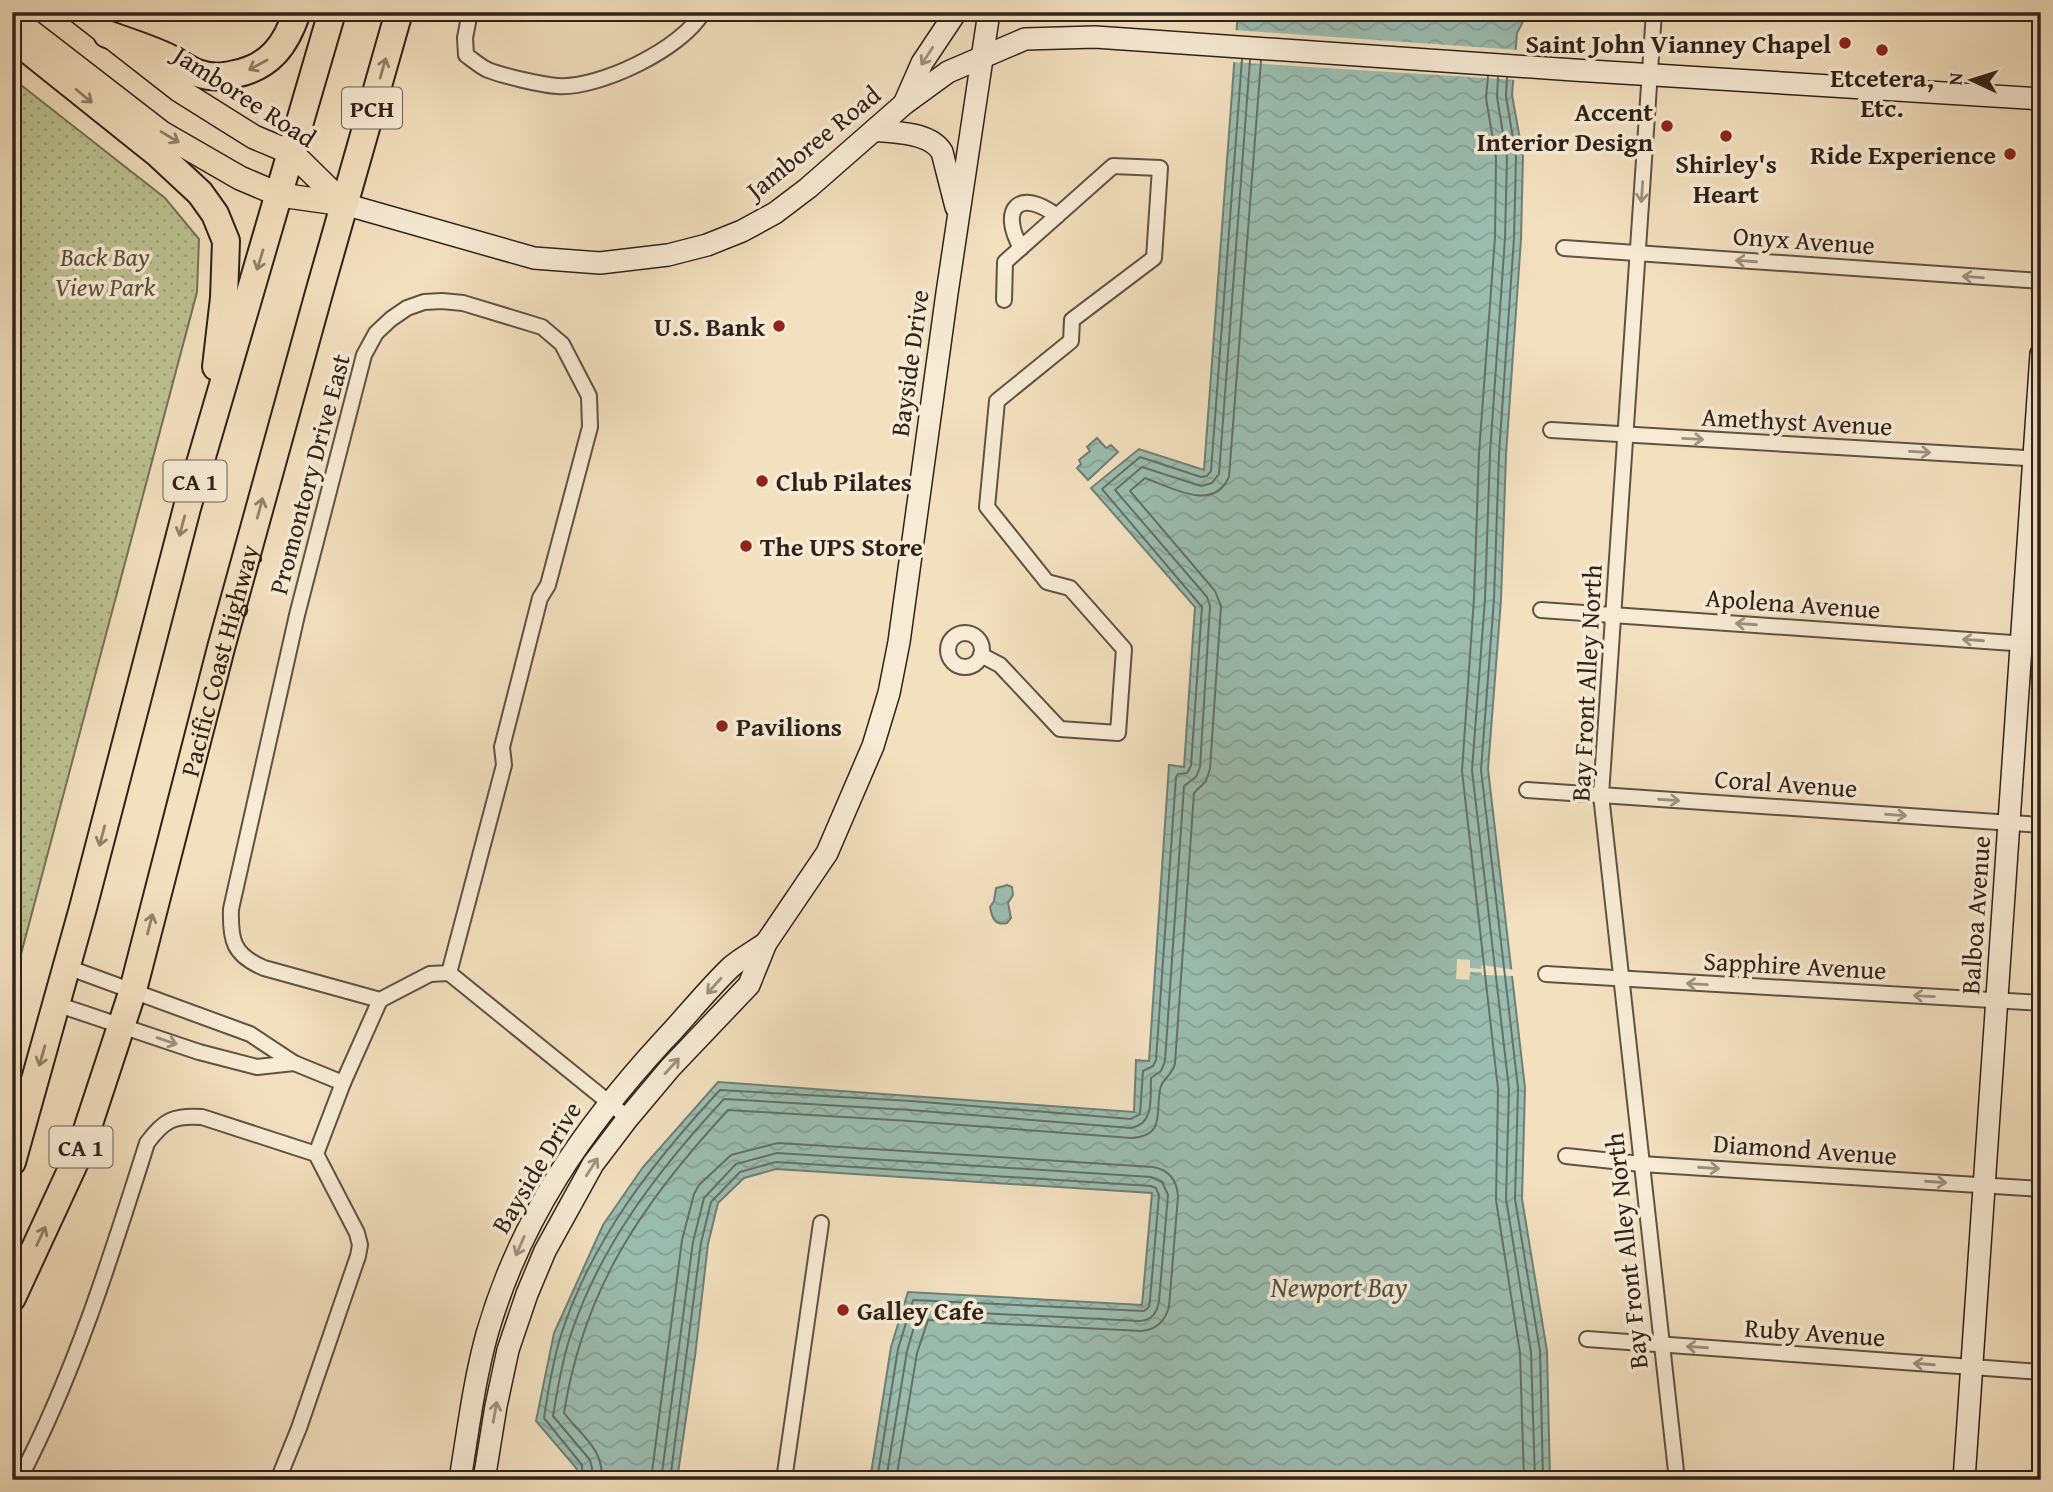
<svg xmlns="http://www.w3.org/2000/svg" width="2053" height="1492" font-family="'Gentium Book Plus',serif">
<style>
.park{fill:url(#park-dots);stroke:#767256;stroke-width:2}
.water{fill:url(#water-waves);stroke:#707f75;stroke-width:2}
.pier{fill:#f3e0bf}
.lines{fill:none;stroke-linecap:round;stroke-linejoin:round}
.shore{stroke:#657066;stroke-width:2}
.street-casing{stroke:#605243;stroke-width:18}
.secondary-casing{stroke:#2f221a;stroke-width:24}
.primary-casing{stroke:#2f221a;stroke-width:26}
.highway-casing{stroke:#2f221a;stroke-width:30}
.street{stroke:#f7ebd5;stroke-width:14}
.secondary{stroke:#f7ebd5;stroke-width:21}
.primary{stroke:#f3e0bf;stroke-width:23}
.highway{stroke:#f3e0bf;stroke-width:26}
.oneway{stroke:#9d9181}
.oneway2{stroke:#91816c}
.poi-dot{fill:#8f2418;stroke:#f7ebd5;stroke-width:2.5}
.labels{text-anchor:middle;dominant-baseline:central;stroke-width:7;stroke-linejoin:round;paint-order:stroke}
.shield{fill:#f7ebd5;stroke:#6b5e52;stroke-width:2}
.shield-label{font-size:24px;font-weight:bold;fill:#2f221a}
.poi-label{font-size:26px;font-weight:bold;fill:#2f221a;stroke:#f7ebd5;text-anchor:end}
.street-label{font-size:26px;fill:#2f221a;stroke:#f7ebd5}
.park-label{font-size:26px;font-style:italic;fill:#59523e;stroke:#f7ebd5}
.water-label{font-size:28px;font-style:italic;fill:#4f5047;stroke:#f7ebd5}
</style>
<defs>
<pattern id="park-dots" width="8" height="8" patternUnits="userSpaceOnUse" patternTransform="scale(1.75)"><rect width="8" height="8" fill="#bcc291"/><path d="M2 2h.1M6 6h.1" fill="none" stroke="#a2a67c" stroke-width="1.8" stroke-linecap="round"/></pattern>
<pattern id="water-waves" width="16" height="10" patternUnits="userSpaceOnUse" patternTransform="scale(1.75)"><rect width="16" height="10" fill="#9bbdb1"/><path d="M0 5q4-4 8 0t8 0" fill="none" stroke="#86a298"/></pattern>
</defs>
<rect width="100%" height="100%" fill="#f3e0bf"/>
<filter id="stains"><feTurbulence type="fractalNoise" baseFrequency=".00286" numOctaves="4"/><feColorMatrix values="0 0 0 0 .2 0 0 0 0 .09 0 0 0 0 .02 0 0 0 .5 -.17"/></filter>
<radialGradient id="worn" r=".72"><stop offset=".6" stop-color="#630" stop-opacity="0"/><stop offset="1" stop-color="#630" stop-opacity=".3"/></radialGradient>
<path class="park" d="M12 78 165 198 199 239 197 292 12 988Z"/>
<g class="water">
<path d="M1238 12H1528L1517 33 1512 95 1523 156 1521 239 1506 455 1501 600 1488 769 1525 1088 1522 1199 1547 1351 1550 1480H870L891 1347 908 1292 1142 1305 1152 1193 776 1169 744 1178 718 1203 708 1244 695 1356 677 1480H575L577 1469 536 1421 554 1333 603 1225 643 1167 718 1082 1134 1112 1136 1060 1149 1061 1169 765 1184 767 1195 607 1091 488 1139 449 1204 470Z"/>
<path d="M1097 438 1106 448 1111 445 1118 452 1088 480 1077 468 1081 464 1079 460 1090 451 1087 447Z"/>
<path d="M1007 885 1012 887 1013 895 1008 903 1011 918 1007 923C995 926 992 918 990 907L994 901 996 888Z"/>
</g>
<g class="pier">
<path d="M1234 30 1519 50 1517 80 1231 62Z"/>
<path d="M1457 959 1470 960V968L1481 969 1482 965 1515 970V976L1482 975 1481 972H1470L1469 980 1456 979Z"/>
</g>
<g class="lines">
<g class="shore">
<path d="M1488 76 1486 98 1496 158 1495 237 1479 453 1474 598 1462 771 1498 1089 1496 1200 1520 1353 1524 1480"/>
<path d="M1498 77 1497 97 1507 158 1505 238 1490 453 1485 599 1472 770 1509 1089 1506 1199 1531 1352 1535 1480"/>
<path d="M1507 78 1506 96 1516 157 1514 238 1499 454 1494 599 1481 770 1518 1088 1515 1199 1540 1351 1543 1480"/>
<path d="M582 1480V1465L544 1418C548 1391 553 1361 561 1335 592 1239 653 1162 720 1090L911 1101 1131 1119 1140 1114 1143 1071 1153 1066 1156 1060 1176 777 1178 774 1187 773 1191 766 1202 607 1102 489 1140 457 1201 477 1207 476 1211 471 1242 59"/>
<path d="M591 1480 592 1468 590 1460 553 1416C557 1391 562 1362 570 1337 600 1245 659 1169 724 1099L910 1110 1131 1128C1155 1124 1150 1097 1151 1078L1161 1071 1165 1061 1184 786 1196 777 1200 767 1210 606 1207 597 1115 490 1142 467 1201 486 1212 483 1219 474 1250 60"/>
<path d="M601 1480C606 1451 580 1434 564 1413 584 1287 643 1202 728 1110L909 1121 1131 1138C1168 1136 1154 1109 1161 1086 1164 1078 1173 1074 1175 1063L1194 793 1206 781 1210 769 1221 606 1215 591 1130 491 1145 478C1171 487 1213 513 1229 477L1261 61"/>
<path d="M651 1480 682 1240 694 1194 699 1185 731 1155 778 1143 1153 1167C1169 1170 1177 1180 1178 1196L1169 1307C1165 1321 1156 1330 1141 1331L928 1320 917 1353 896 1480"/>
<path d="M661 1480 693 1242 704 1198 736 1164 777 1153 1151 1177 1162 1182 1168 1195 1159 1301C1157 1313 1152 1320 1140 1321L919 1310 907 1351 886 1480"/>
<path d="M670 1480 701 1243 711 1202 740 1172 776 1162 1151 1186 1156 1188 1159 1195 1150 1300 1149 1307 1144 1311 913 1300 898 1349 877 1480"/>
</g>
<g class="street-casing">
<g id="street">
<path d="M470 12 465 38 466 55C473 60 481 67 488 70 503 76 542 85 557 86 599 89 682 49 703 12"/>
<path d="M1654 12 1601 795 1677 1480"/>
<path d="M1021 248C999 209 1019 187 1057 216"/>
<path d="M1564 248 2041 281"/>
<path d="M1551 430 2041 459"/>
<path d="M1541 610 2041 645"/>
<circle cx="965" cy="650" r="17"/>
<path d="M981 655 1000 665 1060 729 1118 733 1124 649 1070 588 1047 582 987 507 997 401 1071 341 1072 320 1154 258 1160 168 1113 166 1005 262 1004 300"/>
<path d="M1527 790 2041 825"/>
<path d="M67 967 250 1034 294 1063 343 1083"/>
<path d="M449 973 504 765 502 747 540 598 548 585 590 427 589 396 562 344 542 327 463 303 442 301 424 302 407 308 391 319 376 333 364 355 297 615 231 909C230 940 233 955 264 968L380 1000 430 974 449 973 628 1118"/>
<path d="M1546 974 2041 1003"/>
<path d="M56 1004 199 1052 257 1067 294 1063"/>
<path d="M316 1154 343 1083 380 1000"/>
<path d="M1566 1156 1641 1164 2041 1189"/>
<path d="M1587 1339 2041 1372"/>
<path d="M19 1480C75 1373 111 1257 147 1143 164 1120 174 1115 202 1117L316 1154 357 1233 360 1245 358 1256 299 1428 278 1480"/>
<path d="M784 1480 821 1223"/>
</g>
</g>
<g class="secondary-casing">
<g id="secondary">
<path d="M904 104 922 63 956 12"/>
<path d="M875 130C896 133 930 132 942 152L956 207"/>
<path d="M344 204 534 258 600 263 668 255 707 245 742 231 775 213 808 188 904 104 948 72 1025 39 1095 37 1574 70 2041 99"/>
<path d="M460 1480C468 1431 474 1381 487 1334 520 1219 583 1128 663 1041 686 1017 707 990 731 967 741 958 755 951 766 943"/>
<path d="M484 1480 496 1406 508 1350 527 1294 545 1251 593 1164 628 1118 670 1068 749 985 766 943 827 853 873 746 889 693 899 642 947 293 989 12"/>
<path d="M1964 1480 2041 354"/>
</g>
</g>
<g class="primary-casing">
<g id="primary">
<path d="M79 12 179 90 254 137 292 153 344 204"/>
<path d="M12 17 162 133 240 178 280 195 344 204"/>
</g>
</g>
<g class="highway-casing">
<g id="highway">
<path d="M107 34C126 41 145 47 163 55 175 60 186 68 197 73 211 78 222 77 235 74 270 67 286 45 297 12"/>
<path d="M12 37 157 153 200 193 215 214 226 241 224 298 216 367"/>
<path d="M12 1162 83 908 187 508 332 12"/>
<path id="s1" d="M12 1298 80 1151 133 990 221 648 319 293 399 12"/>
</g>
</g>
<use href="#street" class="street"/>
<use href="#secondary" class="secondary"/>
<use href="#primary" class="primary"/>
<use href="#highway" class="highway"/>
</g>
<defs><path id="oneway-shaft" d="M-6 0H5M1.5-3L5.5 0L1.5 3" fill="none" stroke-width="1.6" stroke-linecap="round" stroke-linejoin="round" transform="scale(1.75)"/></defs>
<g class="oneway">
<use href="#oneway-shaft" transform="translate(927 56) rotate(123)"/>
<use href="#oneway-shaft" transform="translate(1642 192) rotate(94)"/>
<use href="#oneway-shaft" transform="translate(1746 261) rotate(-176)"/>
<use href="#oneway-shaft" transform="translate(1973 277) rotate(-176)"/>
<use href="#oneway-shaft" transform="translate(1693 439) rotate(3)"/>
<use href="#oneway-shaft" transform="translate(1920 452) rotate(3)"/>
<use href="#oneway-shaft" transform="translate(1746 624) rotate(-176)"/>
<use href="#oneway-shaft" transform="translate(1973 640) rotate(-176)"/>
<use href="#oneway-shaft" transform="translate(1669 800) rotate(4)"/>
<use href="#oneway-shaft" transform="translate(1896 815) rotate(4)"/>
<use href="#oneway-shaft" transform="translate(1697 984) rotate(-177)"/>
<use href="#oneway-shaft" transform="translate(714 986) rotate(132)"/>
<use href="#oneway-shaft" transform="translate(1924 996) rotate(-177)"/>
<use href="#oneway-shaft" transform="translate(167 1041) rotate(19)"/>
<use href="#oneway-shaft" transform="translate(672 1066) rotate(-48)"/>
<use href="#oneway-shaft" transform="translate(592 1167) rotate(-57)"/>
<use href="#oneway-shaft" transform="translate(1709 1168) rotate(4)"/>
<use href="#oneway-shaft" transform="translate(1936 1182) rotate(4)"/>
<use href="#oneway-shaft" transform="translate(520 1246) rotate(114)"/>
<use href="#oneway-shaft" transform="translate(1697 1347) rotate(-176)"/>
<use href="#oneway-shaft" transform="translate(1924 1364) rotate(-176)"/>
<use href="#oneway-shaft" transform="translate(495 1412) rotate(-80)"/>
</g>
<g class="oneway2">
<use href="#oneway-shaft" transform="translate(258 65) rotate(151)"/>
<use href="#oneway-shaft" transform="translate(383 68) rotate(-74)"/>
<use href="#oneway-shaft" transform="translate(84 96) rotate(40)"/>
<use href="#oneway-shaft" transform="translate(170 137) rotate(31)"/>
<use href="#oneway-shaft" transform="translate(260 260) rotate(107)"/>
<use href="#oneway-shaft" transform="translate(260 508) rotate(-75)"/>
<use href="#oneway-shaft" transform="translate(182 526) rotate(105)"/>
<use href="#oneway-shaft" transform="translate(102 836) rotate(105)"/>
<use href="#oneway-shaft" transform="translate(150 924) rotate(-76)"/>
<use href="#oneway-shaft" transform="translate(42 1056) rotate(106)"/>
<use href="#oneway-shaft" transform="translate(41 1236) rotate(-65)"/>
</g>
<g class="poi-dot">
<circle cx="1845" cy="43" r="7"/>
<circle cx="1882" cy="50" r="7"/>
<circle cx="1667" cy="126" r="7"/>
<circle cx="1726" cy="136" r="7"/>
<circle cx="2010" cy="154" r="7"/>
<circle cx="779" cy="326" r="7"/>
<circle cx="762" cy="481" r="7"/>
<circle cx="746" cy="546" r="7"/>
<circle cx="722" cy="726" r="7"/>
<circle cx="843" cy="1310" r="7"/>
</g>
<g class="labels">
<g class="shield">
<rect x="342" y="87.5" width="60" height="41" rx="5"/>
<rect x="163.5" y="460.5" width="63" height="41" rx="5"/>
<rect x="49.5" y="1126.5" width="63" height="41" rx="5"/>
</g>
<g class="shield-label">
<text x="372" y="108">PCH</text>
<text x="195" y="481">CA 1</text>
<text x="81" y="1147">CA 1</text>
</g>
<g class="poi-label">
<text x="1831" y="43">Saint John Vianney Chapel</text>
<text x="1882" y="77" text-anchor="middle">Etcetera,<tspan x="1882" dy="30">Etc.</tspan></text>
<text x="1653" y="111">Accent<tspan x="1653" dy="30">Interior Design</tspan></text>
<text x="1996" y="154">Ride Experience</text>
<text x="1726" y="163" text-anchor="middle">Shirley's<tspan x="1726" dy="30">Heart</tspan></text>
<text x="765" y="326">U.S. Bank</text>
<text x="776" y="481" text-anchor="start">Club Pilates</text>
<text x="760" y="546" text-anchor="start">The UPS Store</text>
<text x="736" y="726" text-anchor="start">Pavilions</text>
<text x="857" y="1310" text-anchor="start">Galley Cafe</text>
</g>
<g class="street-label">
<text transform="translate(245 96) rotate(33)">Jamboree Road</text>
<text transform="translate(813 142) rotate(-39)">Jamboree Road</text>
<text transform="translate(1804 240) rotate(4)">Onyx Avenue</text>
<text transform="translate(909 363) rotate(-82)">Bayside Drive</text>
<text transform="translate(1797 421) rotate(3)">Amethyst Avenue</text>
<text transform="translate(309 474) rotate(-75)">Promontory Drive East</text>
<text transform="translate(1793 603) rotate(4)">Apolena Avenue</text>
<text stroke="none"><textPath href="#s1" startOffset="672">Pacific Coast Highway</textPath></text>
<text transform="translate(1586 683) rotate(-87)">Bay Front Alley North</text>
<text transform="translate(1786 783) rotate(4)">Coral Avenue</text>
<text transform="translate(1975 915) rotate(-86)">Balboa Avenue</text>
<text transform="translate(1795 965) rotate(3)">Sapphire Avenue</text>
<text transform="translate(1805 1149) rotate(4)">Diamond Avenue</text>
<text transform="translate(536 1167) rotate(-59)">Bayside Drive</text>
<text transform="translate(1626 1251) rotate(-96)">Bay Front Alley North</text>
<text transform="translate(1815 1332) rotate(4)">Ruby Avenue</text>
</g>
<g class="park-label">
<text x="105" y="256">Back Bay<tspan x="105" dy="30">View Park</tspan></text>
</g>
<g class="water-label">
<text x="1339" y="1286">Newport Bay</text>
</g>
</g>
<rect width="2053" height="1492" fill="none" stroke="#f3e0bf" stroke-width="42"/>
<rect x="14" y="14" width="2025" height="1464" fill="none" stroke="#2f221a" stroke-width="3.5"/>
<rect x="21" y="21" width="2011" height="1450" fill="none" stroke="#2f221a" stroke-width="2"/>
<g transform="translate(1972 80) rotate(274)" stroke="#f7ebd5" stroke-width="5" paint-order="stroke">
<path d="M0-5L12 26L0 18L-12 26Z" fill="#2f221a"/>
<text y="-10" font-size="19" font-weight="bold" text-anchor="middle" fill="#2f221a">N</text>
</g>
<rect width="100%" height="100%" filter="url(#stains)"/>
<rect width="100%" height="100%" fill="url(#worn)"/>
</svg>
